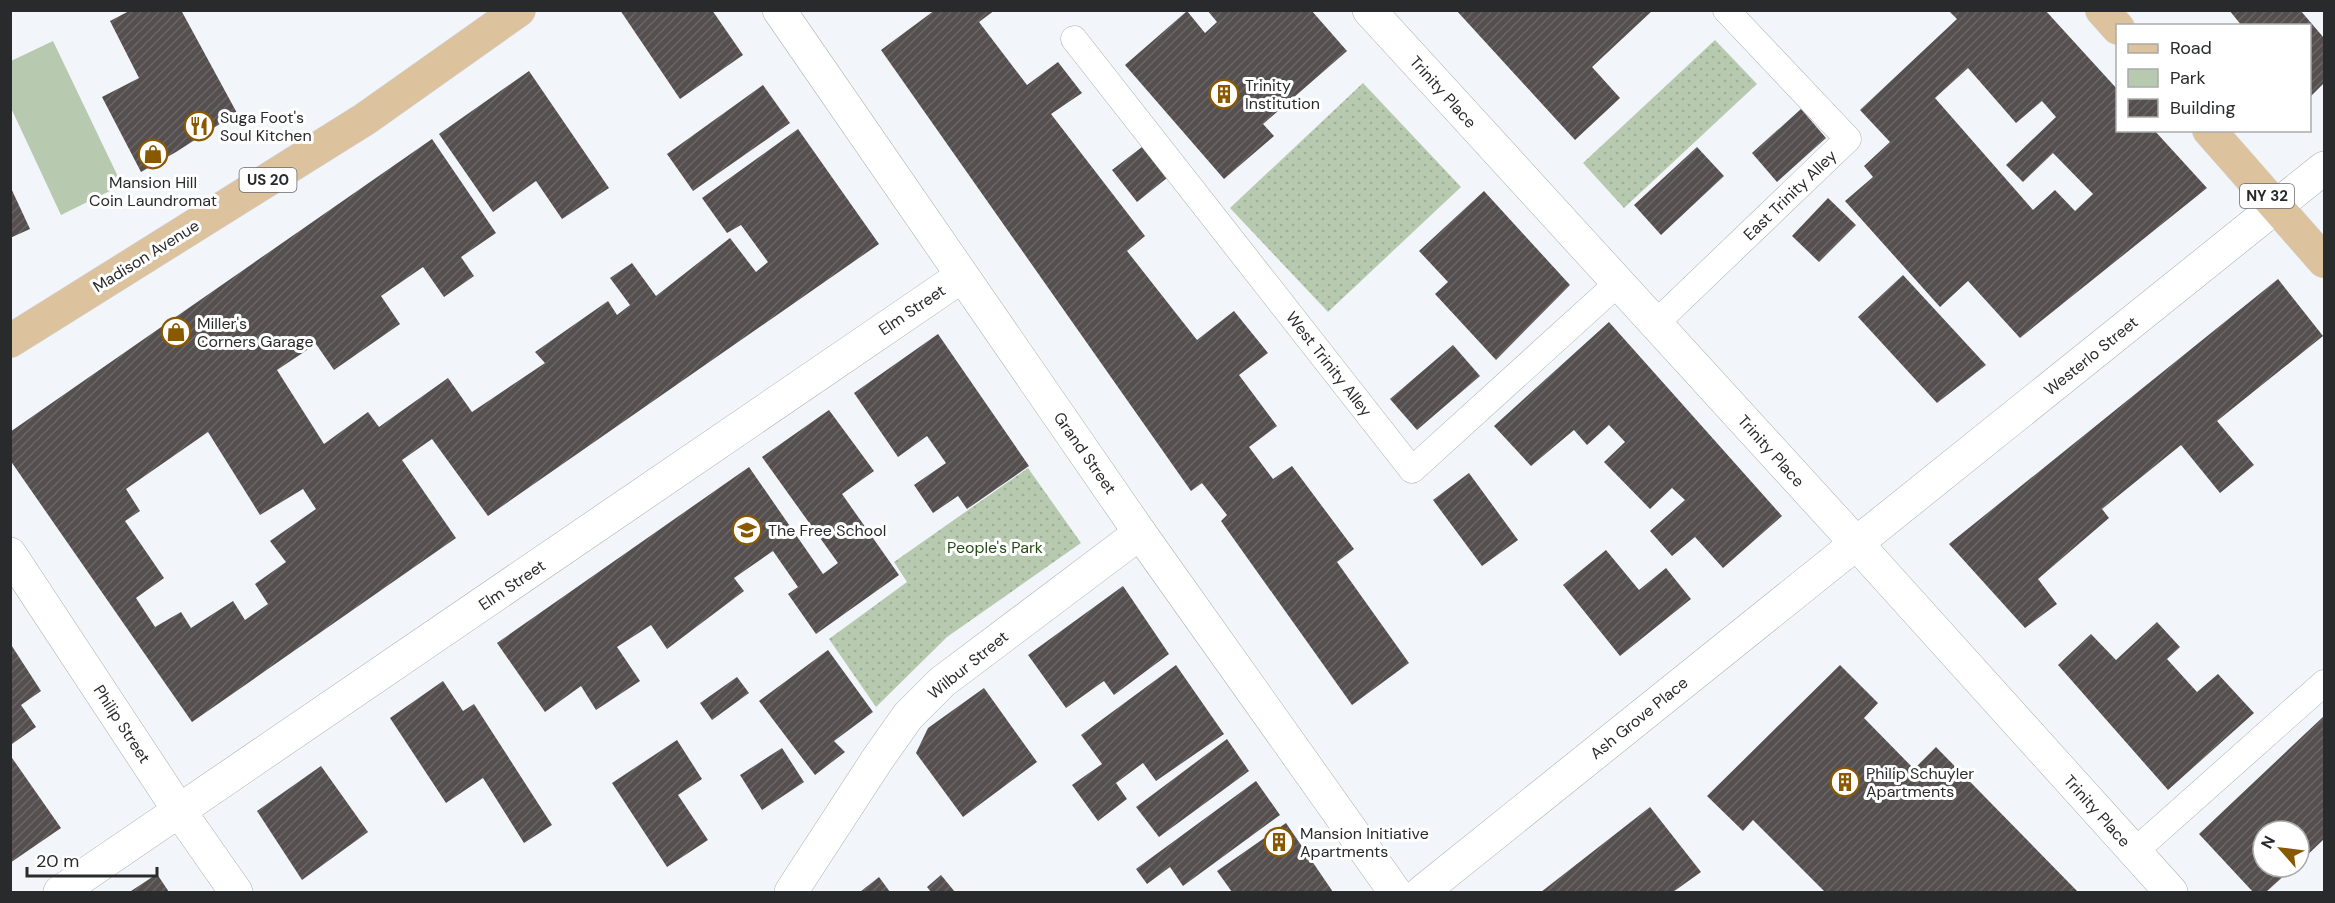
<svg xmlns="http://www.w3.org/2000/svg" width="2335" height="903" font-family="'DM Sans',sans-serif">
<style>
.grass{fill:url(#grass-dots)}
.park{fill:#b7cab0}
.building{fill:url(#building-hatch);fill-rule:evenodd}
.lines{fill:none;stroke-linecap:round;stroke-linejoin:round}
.lane-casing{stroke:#abaeb2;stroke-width:27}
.street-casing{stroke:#abaeb2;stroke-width:34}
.primary-casing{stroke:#d0d0d1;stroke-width:34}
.lane{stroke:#fff;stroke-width:26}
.street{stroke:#fff;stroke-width:33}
.primary{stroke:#dcc39d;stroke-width:33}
.labels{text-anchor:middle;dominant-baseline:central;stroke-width:6;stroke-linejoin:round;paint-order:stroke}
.shield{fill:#fff;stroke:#696a6b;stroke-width:1.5}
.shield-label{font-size:15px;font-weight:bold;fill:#292a2c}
.poi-label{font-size:16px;fill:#292a2c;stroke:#fff;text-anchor:start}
.street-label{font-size:16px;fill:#292a2c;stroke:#fff}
.park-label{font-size:16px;fill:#264c14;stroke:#fff}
</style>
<defs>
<pattern id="grass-dots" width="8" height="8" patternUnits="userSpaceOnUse" patternTransform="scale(1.5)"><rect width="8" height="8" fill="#b7cab0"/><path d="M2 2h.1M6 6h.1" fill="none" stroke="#9dae98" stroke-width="1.8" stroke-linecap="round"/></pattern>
<pattern id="building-hatch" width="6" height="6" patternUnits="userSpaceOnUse" patternTransform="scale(1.5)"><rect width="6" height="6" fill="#55504f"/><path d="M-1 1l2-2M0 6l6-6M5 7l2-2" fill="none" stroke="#6a6666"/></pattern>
</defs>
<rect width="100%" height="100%" fill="#f2f5fa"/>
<g class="grass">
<path d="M1715 40 1757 84 1624 208 1583 163Z"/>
<path d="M1363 83 1461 187 1328 312 1230 208Z"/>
<path d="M1028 468 1081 543 947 637 876 707 829 639 907 582 894 562Z"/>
</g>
<path class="park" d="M53 41 122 185 61 215 11 108V61Z"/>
<g class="building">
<path d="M131 10H181L237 113 176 152 141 172 102 97 139 78 110 21Z"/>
<path d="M620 10H712L743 55 680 99Z"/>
<path d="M935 10H995L979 22 1027 85 1058 62 1082 93 1051 114 1145 236 1127 251 1197 340 1234 311 1268 353 1239 375 1277 426 1249 447 1273 479 1292 466 1354 549 1337 562 1409 663 1352 705 1221 521 1227 515 1202 483 1191 491 881 50Z"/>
<path d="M1207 10H1311L1347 51 1263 124 1274 136 1224 179 1125 65 1187 11 1205 33 1217 22Z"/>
<path d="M1456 10H1653L1592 67 1620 98 1575 140Z"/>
<path d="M1948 10H2045L2118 90V130H2154L2207 188 2020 338 1968 281 1940 307 1845 201 1873 177 1864 166 1890 142 1860 110 1957 19ZM1968 68 2016 123 2042 101 2056 117 2006 165 2023 182 2053 153 2093 194 2075 211 2055 190 2033 210 1935 98Z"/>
<path d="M2229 10H2300L2324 38V83L2310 97V26H2242Z"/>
<path d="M529 71 609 188 562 219 536 181 493 212 439 134Z"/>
<path d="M763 85 790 123 693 191 667 154Z"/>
<path d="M1801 109 1826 138 1777 182 1752 153Z"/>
<path d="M798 129 879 244 488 516 432 439 402 460 456 538 192 722 10 460V432L432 139 496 233 461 257 474 276 444 297 423 267 381 296 400 324 334 370 316 344 277 370 324 444 368 412 379 427 448 378 472 412 545 363 535 352 608 301 617 315 630 305 610 278 632 263 656 296 730 238 756 272 768 262 741 225 727 233 702 198ZM208 432 260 515 303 489 316 509 270 541 286 562 255 584 268 604 245 620 233 601 191 628 181 612 155 627 136 598 164 578 125 521 140 511 126 489Z"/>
<path d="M1142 147 1167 178 1137 202 1112 170Z"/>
<path d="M1697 147 1724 176 1661 235 1634 205Z"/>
<path d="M10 186 30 229 10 238Z"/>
<path d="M1484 191 1570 285 1496 360 1435 294 1448 282 1419 251Z"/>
<path d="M1828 198 1856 225 1819 262 1792 236Z"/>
<path d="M1903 275 1986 365 1937 403 1858 317Z"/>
<path d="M2278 279 2323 336 2217 421 2254 465 2220 493 2181 445 2102 509 2109 518 2038 579 2057 604 2025 628 1949 544Z"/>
<path d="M1609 322 1782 516 1723 568 1695 537 1672 556 1650 531 1685 500 1672 488 1650 509 1604 462 1625 442 1609 425 1587 445 1574 430 1531 466 1494 426Z"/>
<path d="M938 334 1029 466 967 509 958 496 933 513 914 485 946 463 927 436 898 457 854 393Z"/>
<path d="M1453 345 1480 376 1417 430 1390 399Z"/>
<path d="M829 410 874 471 842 494 899 575 816 634 788 594 798 587 773 551 734 578 744 591 667 649 651 625 617 647 640 681 596 710 581 686 545 712 497 643 749 467 823 574 838 563 762 457Z"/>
<path d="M1469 473 1518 540 1482 566 1433 500Z"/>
<path d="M1606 550 1639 590 1666 568 1691 599 1620 656 1563 585Z"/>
<path d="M1123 586 1169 654 1114 695 1104 681 1066 708 1028 655Z"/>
<path d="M2157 622 2180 647 2167 659 2197 692 2218 674 2254 713 2168 790 2058 665 2091 634 2116 660Z"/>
<path d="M10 643 41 691 21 705 36 727 12 744Z"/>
<path d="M828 650 873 712 834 741 845 752 815 775 759 701Z"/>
<path d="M1176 665 1224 734 1156 781 1143 763 1116 783 1127 799 1098 821 1072 785 1102 764 1081 735Z"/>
<path d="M1840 665 1878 703 1864 718 1914 769 1936 747 2078 892H1825L1753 820 1743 831 1707 796Z"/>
<path d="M737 677 749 693 712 720 700 703Z"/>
<path d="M443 681 463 711 474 704 552 825 524 843 483 778 446 803 390 718Z"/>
<path d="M984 688 1037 762 963 817 916 753 928 728Z"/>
<path d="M2324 716V839L2299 863V831H2263V867H2294L2266 892H2253L2199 834Z"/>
<path d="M1227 739 1249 771 1159 837 1136 807Z"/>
<path d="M677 740 702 779 678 795 708 840 667 867 612 783Z"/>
<path d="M782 748 804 782 762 810 740 775Z"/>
<path d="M10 755 61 828 10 863Z"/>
<path d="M321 766 368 832 302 880 257 811Z"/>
<path d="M1256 781 1280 815 1183 886 1170 867 1147 884 1136 869Z"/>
<path d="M1650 807 1701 872 1673 892H1541Z"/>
<path d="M1286 823 1333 892H1232L1217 871Z"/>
<path d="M157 874 169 892H128L131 891Z"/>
<path d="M941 875 955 892H931L927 887Z"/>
<path d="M879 877 890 892H860Z"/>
</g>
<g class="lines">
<g class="lane-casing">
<g id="lane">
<path d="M1074 39 1412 470 1618 283"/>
<path d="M1655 324 1848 139 1726 10"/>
<path d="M2134 852 2324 683"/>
</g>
</g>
<g class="street-casing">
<g id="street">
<path d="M779 10 1140 533 1395 892"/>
<path d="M1369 10 1857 544 2171 892"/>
<path d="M10 554 180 812 236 892"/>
<path d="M60 892 962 276"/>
<path d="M791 892 877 760 908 716 942 682 1140 533"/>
<path d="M1422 892 2324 168"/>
</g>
</g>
<g class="primary-casing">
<g id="primary">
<path d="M2102 10 2118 28"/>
<path d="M2209 130 2324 261"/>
<path d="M10 341 365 119 519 10"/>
</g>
</g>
<use href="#lane" class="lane"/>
<use href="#street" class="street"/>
<use href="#primary" class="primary"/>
</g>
<defs>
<g id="building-ring" transform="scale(1.5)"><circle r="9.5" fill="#fff" stroke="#895900" stroke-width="1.5"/><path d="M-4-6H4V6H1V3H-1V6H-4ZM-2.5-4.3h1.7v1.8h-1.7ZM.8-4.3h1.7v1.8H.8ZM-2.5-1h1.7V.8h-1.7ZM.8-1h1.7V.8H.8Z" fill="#895900"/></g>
<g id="restaurant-ring" transform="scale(1.5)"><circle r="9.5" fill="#fff" stroke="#895900" stroke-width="1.5"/><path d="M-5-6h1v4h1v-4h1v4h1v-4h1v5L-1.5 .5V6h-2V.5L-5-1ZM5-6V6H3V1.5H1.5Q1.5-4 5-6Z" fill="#895900"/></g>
<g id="shop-ring" transform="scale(1.5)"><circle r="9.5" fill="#fff" stroke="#895900" stroke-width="1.5"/><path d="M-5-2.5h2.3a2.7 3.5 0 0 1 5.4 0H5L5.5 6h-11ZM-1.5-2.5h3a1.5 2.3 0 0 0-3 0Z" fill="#895900"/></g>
<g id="school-ring" transform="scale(1.5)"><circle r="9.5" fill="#fff" stroke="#895900" stroke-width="1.5"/><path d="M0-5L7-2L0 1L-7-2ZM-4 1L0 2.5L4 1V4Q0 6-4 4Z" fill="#895900"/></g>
</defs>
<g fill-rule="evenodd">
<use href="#building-ring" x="1224" y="94"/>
<use href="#restaurant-ring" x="199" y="126"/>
<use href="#shop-ring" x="153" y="154"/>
<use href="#shop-ring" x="176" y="332"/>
<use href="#school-ring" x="747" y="530"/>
<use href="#building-ring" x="1845" y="782"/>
<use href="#building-ring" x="1279" y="842"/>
</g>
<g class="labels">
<g class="shield">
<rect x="239.5" y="168" width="57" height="24" rx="4.5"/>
<rect x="2240" y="184" width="54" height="24" rx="4.5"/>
</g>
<g class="shield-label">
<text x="268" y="180">US 20</text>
<text x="2267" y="196">NY 32</text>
</g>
<g class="poi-label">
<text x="1245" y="85">Trinity<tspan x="1245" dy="18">Institution</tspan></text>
<text x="220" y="117">Suga Foot's<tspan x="220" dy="18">Soul Kitchen</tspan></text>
<text x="153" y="182" text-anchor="middle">Mansion Hill<tspan x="153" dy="18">Coin Laundromat</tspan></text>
<text x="197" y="323">Miller's<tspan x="197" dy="18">Corners Garage</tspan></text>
<text x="768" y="530">The Free School</text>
<text x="1866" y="773">Philip Schuyler<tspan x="1866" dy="18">Apartments</tspan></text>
<text x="1300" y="833">Mansion Initiative<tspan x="1300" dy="18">Apartments</tspan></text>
</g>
<g class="street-label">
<text transform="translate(1443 92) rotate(48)">Trinity Place</text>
<text transform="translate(1790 195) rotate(-44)">East Trinity Alley</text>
<text transform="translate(146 256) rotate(-32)">Madison Avenue</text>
<text transform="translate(912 310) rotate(-34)">Elm Street</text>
<text transform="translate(2091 356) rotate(-39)">Westerlo Street</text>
<text transform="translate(1329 364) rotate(52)">West Trinity Alley</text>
<text transform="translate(1771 451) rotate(48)">Trinity Place</text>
<text transform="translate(1085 453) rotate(55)">Grand Street</text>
<text transform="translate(512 585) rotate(-34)">Elm Street</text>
<text transform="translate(968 665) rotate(-39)">Wilbur Street</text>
<text transform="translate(1639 718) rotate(-39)">Ash Grove Place</text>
<text transform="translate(122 724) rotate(57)">Philip Street</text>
<text transform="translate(2097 811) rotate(48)">Trinity Place</text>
</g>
<g class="park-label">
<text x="995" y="547">People's Park</text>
</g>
</g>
<rect width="2335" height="903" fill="none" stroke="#292a2c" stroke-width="24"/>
<rect x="2116" y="24" width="195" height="108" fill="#ffffff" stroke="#a9aaab" stroke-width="1.5"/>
<rect x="2128" y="44" width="30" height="9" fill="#dcc39d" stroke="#a9aaab" stroke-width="1.5"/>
<text x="2170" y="54" font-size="18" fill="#292a2c">Road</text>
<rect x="2128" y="69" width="30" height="18" fill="#b7cab0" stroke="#a9aaab" stroke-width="1.5"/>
<text x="2170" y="84" font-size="18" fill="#292a2c">Park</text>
<rect x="2128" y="99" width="30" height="18" fill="url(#building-hatch)" stroke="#a9aaab" stroke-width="1.5"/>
<text x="2170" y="114" font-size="18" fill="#292a2c">Building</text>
<g transform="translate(2281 849) rotate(298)"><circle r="28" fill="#ffffff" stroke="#a9aaab" stroke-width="1.5"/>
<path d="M0-4.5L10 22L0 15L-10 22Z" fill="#895900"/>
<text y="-9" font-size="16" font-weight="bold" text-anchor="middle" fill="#292a2c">N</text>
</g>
<path d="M27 867v9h130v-9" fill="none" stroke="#292a2c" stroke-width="3"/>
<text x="36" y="867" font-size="18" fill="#292a2c" stroke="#ffffff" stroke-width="4.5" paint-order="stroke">20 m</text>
</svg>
